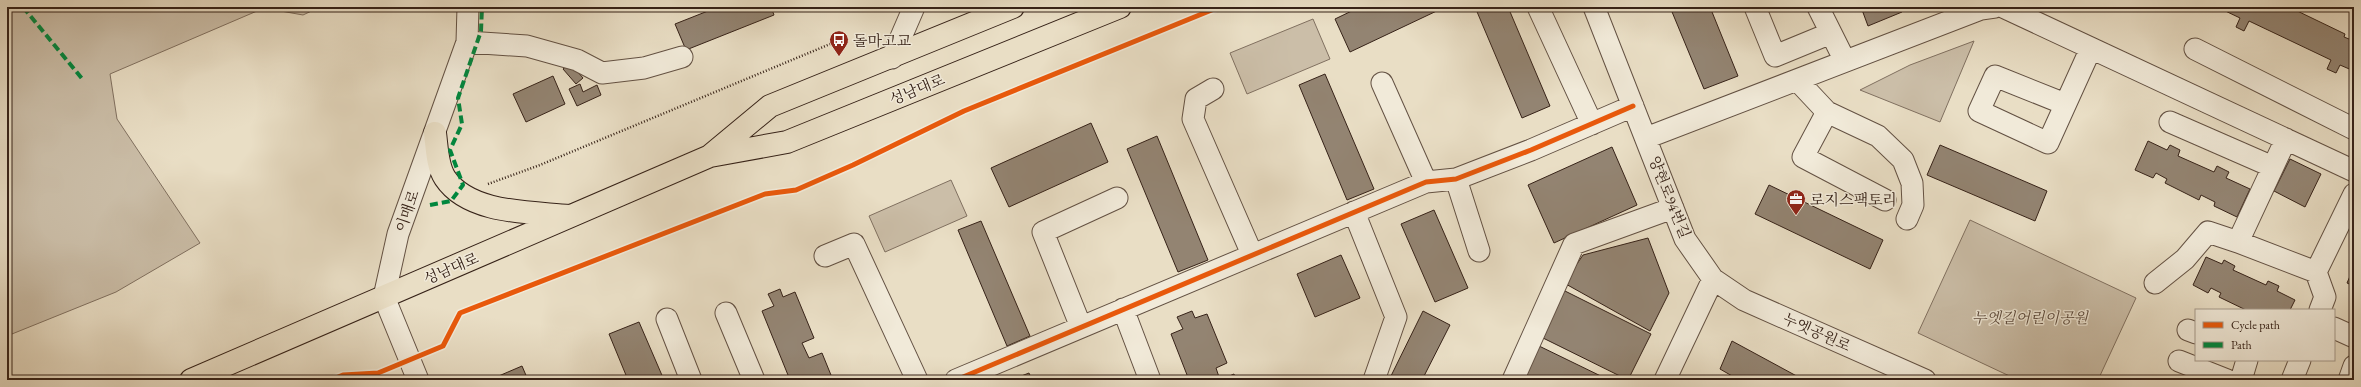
<svg xmlns="http://www.w3.org/2000/svg" width="2361" height="387" viewBox="0 0 2361 387" font-family="'EB Garamond','Noto Serif KR',serif">
	<rect width="100%" height="100%" fill="#e9dec5"/>
	<filter id="stains"><feTurbulence type="fractalNoise" baseFrequency=".005" numOctaves="4"/><feColorMatrix values="0 0 0 0 .2 0 0 0 0 .09 0 0 0 0 .02 0 0 0 .5 -.17"/></filter>
	<radialGradient id="worn" r=".72"><stop offset=".6" stop-color="#630" stop-opacity="0"/><stop offset="1" stop-color="#630" stop-opacity=".3"/></radialGradient>
	<path fill="#cbbea8" stroke="#807060" d="M7 7H320L303 15 264 8 110 74 117 119 200 243 116 292 7 336Z
		M1313 19 1330 59 1247 94 1230 53Z
		M1974 41 1940 122 1860 90 1910 65Z
		M951 180 967 216 885 252 869 216Z
		M1970 220 2136 298 2098 380H2018L1918 333Z"/>
	<path fill="#938472" stroke="#362218" d="M718 7H771L774 15 686 50 675 24Z
		M1360 7H1442L1443 8 1350 52 1335 19Z
		M1475 7H1508L1550 106 1522 118Z
		M1670 7H1710L1738 76 1704 89Z
		M1861 7H1900L1902 12 1868 26Z
		M2217 7H2289L2345 34 2344 37 2354 41V71L2340 65 2336 73 2327 69 2331 60 2249 21 2244 31 2236 27 2240 18Z
		M570 63 583 78 576 84 563 69Z
		M1325 74 1374 189 1347 200 1299 85Z
		M553 76 565 104 526 122 513 94Z
		M580 84 583 92 597 85 601 95 577 106 569 89Z
		M1091 123 1108 162 1009 207 991 168Z
		M1157 136 1208 260 1178 272 1127 149Z
		M2148 141 2167 150 2170 145 2180 150 2178 156 2214 172 2217 166 2229 172 2226 178 2250 189 2237 217 2214 206 2215 202 2201 195 2199 200 2165 183 2167 179 2156 173 2153 178 2135 170Z
		M1940 145 2047 191 2035 221 1927 175Z
		M1612 147 1637 205 1554 243 1528 185Z
		M2290 159 2321 174 2305 207 2274 191Z
		M1769 185 1883 240 1870 269 1755 214Z
		M1434 210 1468 288 1435 302 1401 224Z
		M981 221 1030 336 1007 346 958 230Z
		M1648 238 1669 293 1650 331 1564 283 1583 255Z
		M1341 255 1360 298 1315 317 1297 274Z
		M2206 257 2222 264 2224 260 2235 266 2233 270 2266 285 2268 281 2279 286 2277 291 2295 300 2290 310H2246L2219 297 2221 293 2211 288 2208 293 2193 285Z
		M2354 267V286L2347 283Z
		M780 289 783 297 795 292 814 338 802 343 809 358 822 353 833 380H790L762 311 774 306 768 294Z
		M1563 290 1651 334 1628 380 1541 337Z
		M1192 311 1195 318 1207 314 1227 363 1216 368 1220 380 1234 374 1236 380H1189L1171 334 1183 329 1177 317Z
		M1423 311 1450 325 1422 380H1389Z
		M639 322 664 380H628L609 334Z
		M1732 341 1804 380H1739L1720 369Z
		M1537 345 1609 380H1521Z
		M522 366 528 380H495L494 378Z
		M1029 373 1032 380H1011Z"/>
	<g fill="none" stroke-linecap="round" stroke-linejoin="round">
		<g stroke="#635143" stroke-width="23">
			<path id="minor" d="M1538 7 1592 124
				M1594 7 1685 239 1713 279 1665 380
				M1755 7 1775 56 1831 33
				M1818 7 1845 61
				M2003 7 2354 171
				M467 42 527 46 577 60 602 73 644 68 682 57
				M2195 49 2354 129
				M892 58 914 7
				M1797 80 1827 112 1803 157 1885 200
				M1382 83 1426 182
				M1213 89 1196 99 1193 119 1252 254
				M2065 104 1995 76 1979 111 2048 143 2091 48
				M1827 112 1878 136 1903 160 1912 183 1913 205 1907 219
				M2170 122 2273 167
				M1646 138 1981 9 1995 7
				M2286 139 2238 242 2316 272
				M1456 179 1479 251
				M1354 212 1396 317 1374 380
				M825 256 854 244 917 380
				M1713 279 1744 300 1925 380
				M2155 283 2185 259 2208 232 2238 242
				M1123 309 1150 380
				M2320 310 2325 297 2316 272 2354 194
				M726 313 754 380
				M667 319 691 380
				M1081 327 1043 232 1117 198
				M2334 328 2354 337
				M2188 330 2196 333
				M2179 361 2227 380
				M418 380 384 297 398 234 467 42 468 7
				M956 380 1426 182 1456 179 1531 150 1633 106
				M1513 380 1574 244 1673 208
				M2241 380 2247 360
				M2292 380 2300 360
				M2349 380 2354 366"/>
		</g>
		<g stroke="#362218" stroke-width="24">
			<path id="major" d="M435 133C437 148 437 166 445 178 469 214 531 212 569 216
				M711 155 770 106 1013 7
				M191 380 710 156 787 142 1120 7"/>
		</g>
		<path stroke="#362218" stroke-width="2.5" stroke-dasharray="1 2" stroke-linecap="butt" d="M488 184 540 165 847 37"/>
		<use href="#minor" stroke="#f1ead9" stroke-width="21"/>
		<use href="#major" stroke="#e9dec5" stroke-width="22"/>
		<path stroke="#00873e" stroke-width="4" stroke-dasharray="8 4" stroke-linecap="butt" d="M23 7 84 81
			M430 205 451 201 463 185 450 150 462 124 458 98 481 31 482 7"/>
		<g stroke="#f1ead9" stroke-width="8">
			<path id="cycleway" d="M331 380 343 375 378 373 443 346 460 313 765 194 796 190 853 165 964 111 1219 7
				M956 380 1426 182 1456 179 1531 150 1633 106"/>
		</g>
		<use href="#cycleway" stroke="#e8590c" stroke-width="5"/>
	</g>
	<defs>
		<g id="bus-pin" transform="scale(1)"><path d="M0 17L-7.5 6A9.5 9.5 0 1 1 7.5 6Z" fill="#8f2418" stroke="#f1ead9"/><path d="M-5-6H5V4H4V6H2V4H-2V6H-4V4H-5ZM-3.5-4V0h7V-4ZM-3.5 1.2v1.5H-2V1.2ZM2 1.2v1.5H3.5V1.2Z" fill="#fff"/></g>
		<g id="office-pin" transform="scale(1)"><path d="M0 17L-7.5 6A9.5 9.5 0 1 1 7.5 6Z" fill="#8f2418" stroke="#f1ead9"/><path d="M-6-3h4V-5.5h4V-3h4V5H-6ZM-1-4.5V-3h2v-1.5ZM-6 0V1H6V0Z" fill="#fff"/></g>
	</defs>
	<g fill-rule="evenodd">
		<use href="#bus-pin" x="839" y="40"/>
		<use href="#office-pin" x="1796" y="199"/>
	</g>
	<g text-anchor="middle" dominant-baseline="central" stroke-width="3" stroke-linejoin="round" paint-order="stroke">
		<g font-size="15" fill="#362218" stroke="#f1ead9" text-anchor="start">
			<text x="853" y="40">돌마고교</text>
			<text x="1810" y="199">로지스팩토리</text>
		</g>
		<g font-size="15" fill="#362218" stroke="#f1ead9">
			<text transform="translate(917 89) rotate(-22)">성남대로</text>
			<text transform="translate(1670 197) rotate(68)">양현로94번길</text>
			<text transform="translate(407 211) rotate(-71)">이매로</text>
			<text transform="translate(451 268) rotate(-23)">성남대로</text>
			<text transform="translate(1817 332) rotate(24)">누엣공원로</text>
		</g>
		<g font-size="15" font-style="italic" fill="#5b493c" stroke="#f1ead9">
			<text x="2030" y="317">누엣길어린이공원</text>
		</g>
	</g>
	<rect width="2361" height="387" fill="none" stroke="#e9dec5" stroke-width="24"/>
	<rect x="8" y="8" width="2345" height="371" fill="none" stroke="#362218" stroke-width="2"/>
	<rect x="12" y="12" width="2337" height="363" fill="none" stroke="#362218"/>
	<rect x="2195" y="309" width="140" height="52" fill="#f1ead9" stroke="#a69a8c"/>
	<rect x="2203" y="322" width="20" height="6" fill="#e8590c" stroke="#a69a8c"/>
	<text x="2231" y="329" font-size="12" fill="#362218">Cycle path</text>
	<rect x="2203" y="342" width="20" height="6" fill="#00873e" stroke="#a69a8c"/>
	<text x="2231" y="349" font-size="12" fill="#362218">Path</text>
	<rect width="100%" height="100%" filter="url(#stains)"/>
	<rect width="100%" height="100%" fill="url(#worn)"/>
</svg>
